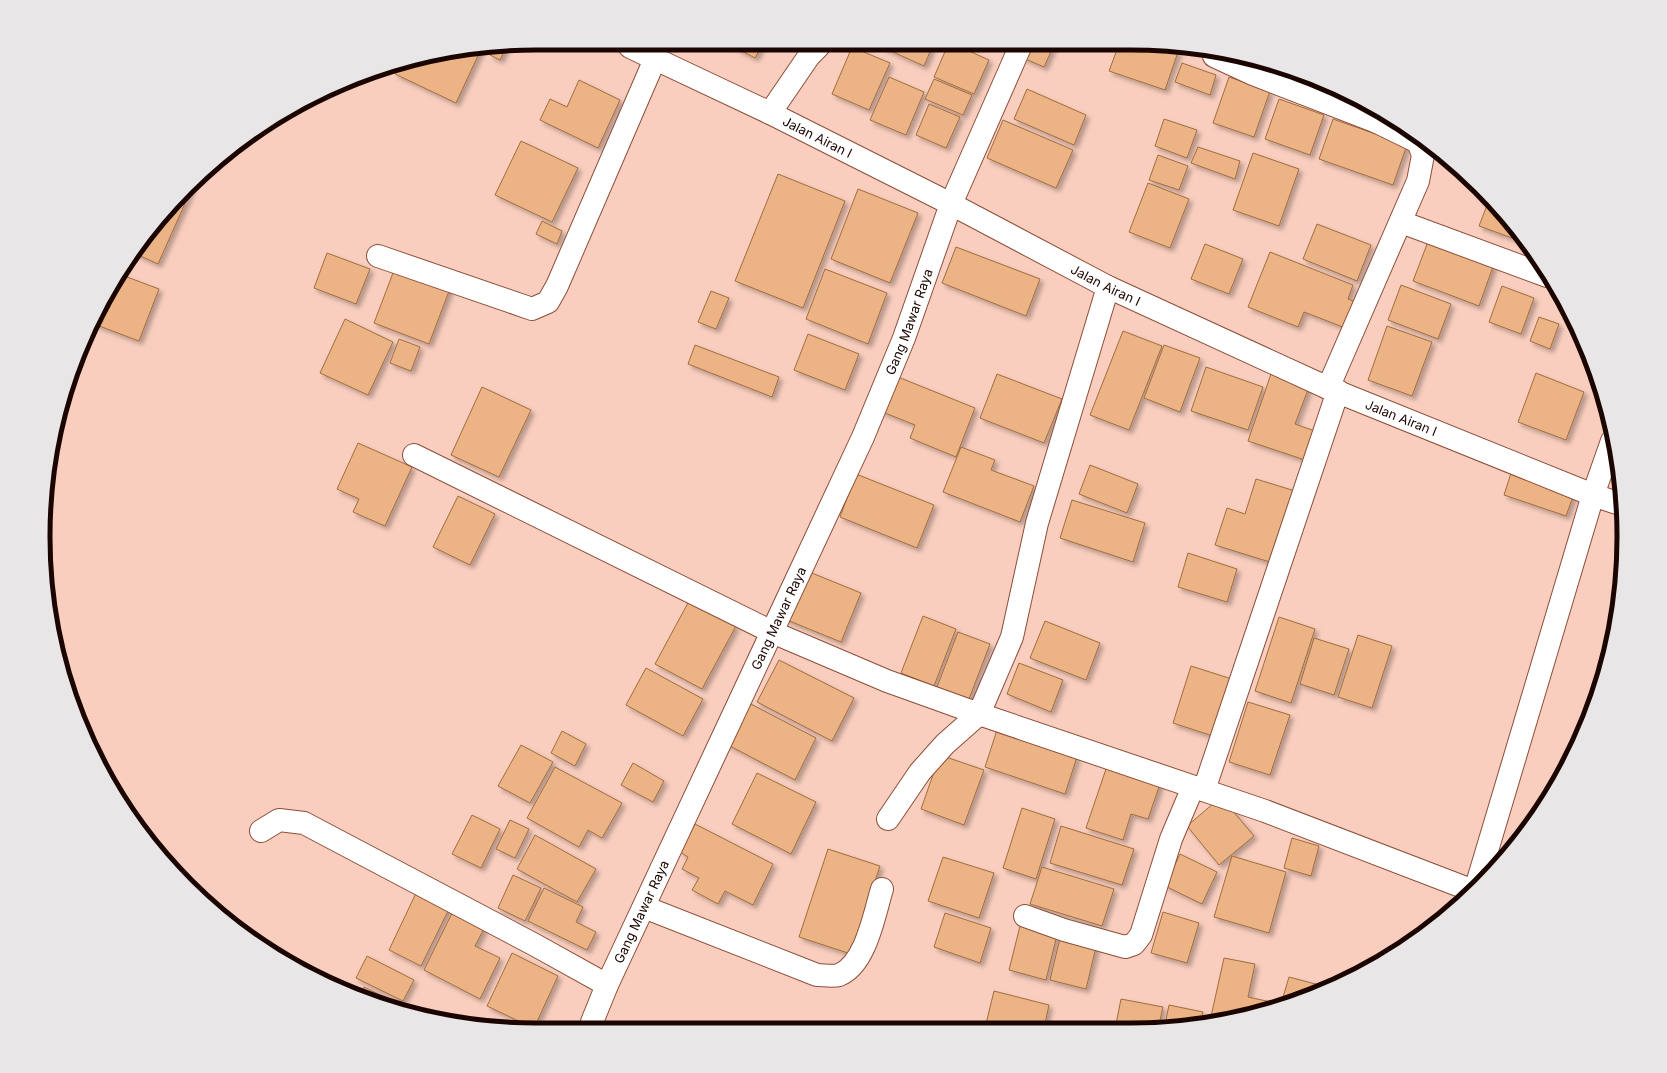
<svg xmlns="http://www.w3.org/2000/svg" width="1667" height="1073" viewBox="0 0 1667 1073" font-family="Inter,sans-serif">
	<defs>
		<filter id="shadow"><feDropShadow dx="3.5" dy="3.5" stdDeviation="2" flood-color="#0004"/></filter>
	</defs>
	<rect width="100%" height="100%" fill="#f9cebe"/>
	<path fill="#ecb385" stroke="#a06c3f" filter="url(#shadow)" d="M472 47H482L456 103 395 74 400 64Z
		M494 47H506L500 60 490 55Z
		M734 47H761L755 58Z
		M852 47 890 63 869 110 832 94Z
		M882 47H932L924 66Z
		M947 47H960L989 60 974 94 934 77Z
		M1027 47H1053L1044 67 1023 58Z
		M1118 47H1164L1178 52 1165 90 1109 71Z
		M1182 63 1216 75 1210 95 1175 82Z
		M889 77 924 92 906 135 870 120Z
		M1229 77 1270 91 1254 137 1213 123Z
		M934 79 972 95 963 115 925 99Z
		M579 80 620 100 598 148 540 120 550 99 567 107Z
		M1027 89 1086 115 1074 145 1014 119Z
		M1279 99 1324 115 1310 155 1265 139Z
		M929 104 960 117 946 148 916 135Z
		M1164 119 1197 130 1187 158 1155 146Z
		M1333 119 1407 145 1393 185 1319 159Z
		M1003 120 1073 150 1056 188 987 158Z
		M521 141 578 168 552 222 495 195Z
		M1198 147 1240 161 1235 179 1191 163Z
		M1253 153 1299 169 1279 226 1233 210Z
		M1158 155 1188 166 1179 190 1149 180Z
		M778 174 845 201 803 308 735 281Z
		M1148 183 1189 199 1170 248 1129 232Z
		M190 188H192L158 264 134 253 145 236Z
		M858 189 918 213 890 283 831 259Z
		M1489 200 1518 232 1515 239 1479 226Z
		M542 221 562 231 557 244 536 234Z
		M1317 224 1371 245 1357 281 1303 259Z
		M1429 239 1494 264 1479 306 1413 281Z
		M1205 244 1243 259 1229 294 1191 279Z
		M956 247 1040 279 1026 316 942 283Z
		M1270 252 1353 285 1348 299 1358 303 1348 329 1304 312 1298 327 1248 307Z
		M327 253 370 269 356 304 314 288Z
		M396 265 451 286 429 344 374 323Z
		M825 269 887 293 868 344 806 319Z
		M119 274 159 289 139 341 94 324 109 290Z
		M1401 285 1451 304 1438 339 1388 320Z
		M1502 286 1534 298 1521 334 1489 322Z
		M711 291 729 298 716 329 698 322Z
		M1539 317 1559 324 1550 349 1530 341Z
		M345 319 393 342 368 395 320 373Z
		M1387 326 1432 342 1412 396 1368 380Z
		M1123 331 1162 346 1129 430 1090 415Z
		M808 334 859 354 845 390 794 370Z
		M399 339 420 347 411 371 390 363Z
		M695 345 779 377 772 397 688 364Z
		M1164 345 1200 358 1180 412 1144 398Z
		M1206 367 1263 387 1248 430 1191 411Z
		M1536 373 1584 392 1566 440 1518 422Z
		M997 374 1062 399 1044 443 980 418Z
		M1271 374 1309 387 1295 424 1315 431 1305 460 1248 441Z
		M893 375 975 408 956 457 910 438 915 425 880 411Z
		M482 387 531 410 499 477 451 455Z
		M358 443 412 467 385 526 353 512 359 499 337 489Z
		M961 447 995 460 991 470 1034 486 1020 522 943 492Z
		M1090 465 1138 484 1127 513 1079 494Z
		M1512 470 1575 491 1566 516 1504 495Z
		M856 474 934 505 917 548 840 517Z
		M1256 479 1295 491 1273 563 1215 545 1227 508 1245 514Z
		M458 496 495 514 470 565 433 547Z
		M1072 500 1145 523 1133 562 1060 538Z
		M1188 553 1237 569 1227 602 1178 587Z
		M802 569 861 593 841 642 782 618Z
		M689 601 736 626 702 689 655 664Z
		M923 616 956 629 934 686 901 673Z
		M1279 617 1315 629 1291 703 1255 691Z
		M1045 621 1100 643 1086 680 1030 658Z
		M958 632 990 644 969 699 937 687Z
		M1358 635 1392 646 1372 708 1338 697Z
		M1314 638 1349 649 1334 695 1300 684Z
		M779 660 854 698 832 741 757 702Z
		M1019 663 1063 680 1051 712 1007 694Z
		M1191 666 1235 680 1216 737 1173 723Z
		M646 668 703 699 683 736 626 705Z
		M747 702 816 738 795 780 726 744Z
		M1248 702 1290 715 1270 775 1229 762Z
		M997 730 1077 757 1065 794 985 767Z
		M562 731 586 744 575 766 551 753Z
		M521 745 553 762 530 803 498 786Z
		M940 755 984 770 964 825 921 809Z
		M633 763 664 781 653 802 621 785Z
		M1107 766 1160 784 1148 819 1131 814 1123 840 1086 828Z
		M555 767 622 803 602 838 588 830 579 847 527 818Z
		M757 773 816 802 791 854 732 824Z
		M1221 797 1254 836 1219 865 1187 826Z
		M1022 808 1055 819 1036 879 1003 868Z
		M472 815 500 829 481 868 452 854Z
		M510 820 529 829 515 858 496 849Z
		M695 824 773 864 753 905 725 891 718 904 692 890 699 878 682 869 688 857 680 852Z
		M1061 826 1134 849 1122 885 1050 863Z
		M535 835 596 869 577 902 517 869Z
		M1292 838 1319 846 1311 876 1284 868Z
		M828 849 880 866 851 954 799 937Z
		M1180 854 1217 872 1202 904 1165 886Z
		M1232 856 1286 872 1269 933 1214 917Z
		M943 857 994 873 979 918 928 901Z
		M1042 867 1114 889 1102 926 1030 904Z
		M513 875 541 888 525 921 498 908Z
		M544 888 583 907 576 922 596 932 587 950 528 921Z
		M417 891 450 907 421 966 389 950Z
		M455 907 487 923 475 946 500 958 480 999 424 970Z
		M1163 912 1199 923 1187 963 1151 953Z
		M945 913 991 928 980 963 934 947Z
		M1020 926 1057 935 1046 980 1009 970Z
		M1060 938 1096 947 1086 989 1050 980Z
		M512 953 558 976 535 1026H529L487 1006Z
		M367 956 414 980 403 1001 356 978Z
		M1224 958 1255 964 1248 997 1271 1002 1270 1009 1258 1013 1210 1021Z
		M1289 977 1327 987 1281 1004Z
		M364 987 409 1009 360 996Z
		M994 991 1049 1005 1044 1028H985Z
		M1121 999 1163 1007 1158 1029H1115Z
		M1169 1005 1203 1012 1200 1023 1164 1029Z"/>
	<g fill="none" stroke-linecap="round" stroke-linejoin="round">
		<g stroke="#8c4e38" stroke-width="24">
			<g id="minor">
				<path id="s1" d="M630 47 770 113 951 204 1108 287 1328 388 1593 495 1623 505"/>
				<path d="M1214 56 1253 74 1377 122"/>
				<path d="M770 113 809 56 818 47"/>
				<path d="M1401 222 1547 276"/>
				<path d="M378 256 532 309 548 302 557 286 655 59"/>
				<path d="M1328 388 1418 181 1423 155 1418 142 1377 122 1378 113"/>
				<path d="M414 455 772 632 887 681 979 714 1265 811 1471 890"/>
				<path d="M1204 790 1338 391"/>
				<path d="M888 819 920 772 945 744 979 714 1012 637 1037 523 1108 287"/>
				<path d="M261 831 279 820 304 823 535 945 607 985"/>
				<path d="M1477 884 1593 495 1612 441"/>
				<path d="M644 907 817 975C823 975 833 977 839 975 866 964 874 915 882 889"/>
				<path d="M1025 916 1064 930 1125 947 1134 944 1141 935 1171 839 1193 787"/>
				<path id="s2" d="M593 1026 592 1022 607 985 863 437 904 338 951 204 1020 47"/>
			</g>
		</g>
		<use href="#minor" stroke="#fff" stroke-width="22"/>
	</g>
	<g text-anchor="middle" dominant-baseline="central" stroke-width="3.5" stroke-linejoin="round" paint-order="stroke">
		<g font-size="13" fill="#1b0501" stroke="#fafafa">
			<text stroke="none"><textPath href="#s1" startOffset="208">Jalan Airan I</textPath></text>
			<text stroke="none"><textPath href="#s1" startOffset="532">Jalan Airan I</textPath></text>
			<text stroke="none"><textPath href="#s2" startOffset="773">Gang Mawar Raya</textPath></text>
			<text stroke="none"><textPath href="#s1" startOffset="856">Jalan Airan I</textPath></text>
			<text stroke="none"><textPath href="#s2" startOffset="449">Gang Mawar Raya</textPath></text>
			<text stroke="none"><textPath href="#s2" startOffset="125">Gang Mawar Raya</textPath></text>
		</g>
	</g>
	<path d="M0 0H1667V1073H0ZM536 50H1131A486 486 0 0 1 1617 536V537A486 486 0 0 1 1131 1023H536A486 486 0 0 1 50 537V536A486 486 0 0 1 536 50Z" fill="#e8e6e6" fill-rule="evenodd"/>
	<path fill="none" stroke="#1b0501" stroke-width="5" d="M536 50H1131A486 486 0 0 1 1617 536V537A486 486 0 0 1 1131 1023H536A486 486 0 0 1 50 537V536A486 486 0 0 1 536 50Z"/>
</svg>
